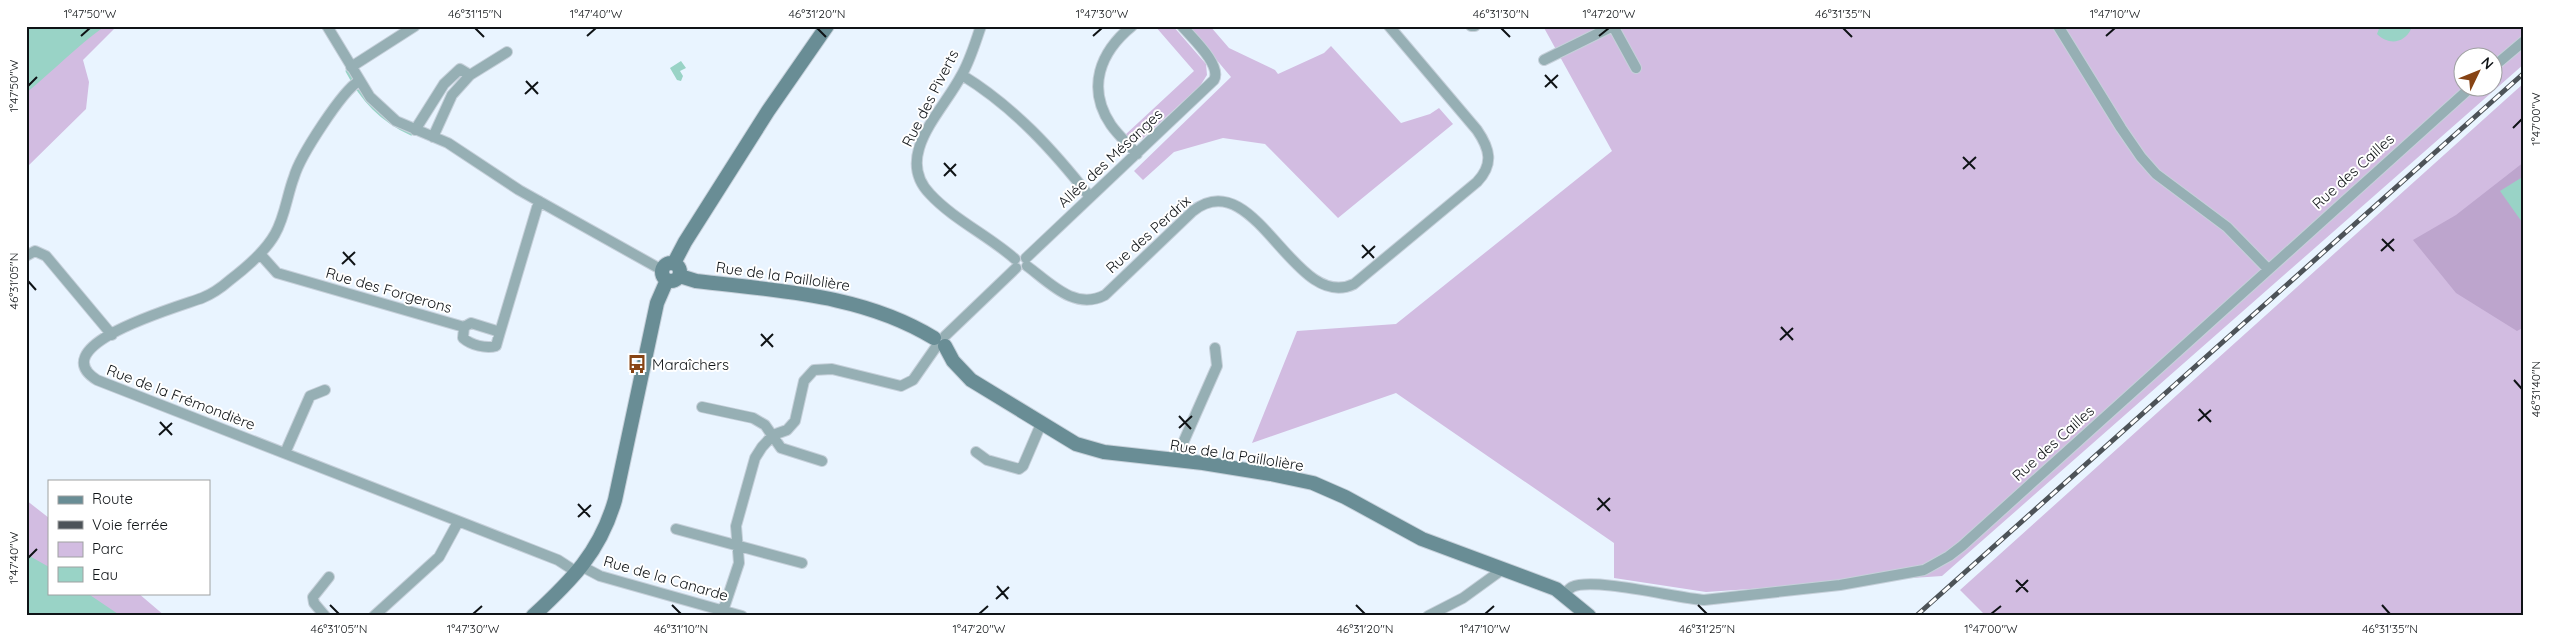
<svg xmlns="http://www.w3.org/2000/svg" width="2550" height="642" viewBox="0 0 2550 642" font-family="Quicksand,sans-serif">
	<rect width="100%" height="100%" fill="#e9f4ff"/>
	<path fill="#d2bce1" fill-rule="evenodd" d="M26 26H117L83 60 89 82 86 109 26 168Z
		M1155 26H1173L1206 64 1207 75 1200 86 1142 139 1135 141 1125 135 1194 71Z
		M1188 26H1210L1229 48 1275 70 1278 74 1324 53 1331 46 1401 123 1430 114 1439 108 1453 124 1338 218 1265 144 1223 138 1174 152 1143 180 1134 171 1231 77Z
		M1543 26H2524V64L1942 576 1706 592 1614 578V543L1396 393 1252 443 1297 331 1396 324 1612 151ZM2462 58H2492V88H2462Z
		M2524 83V616H1986L1960 590Z
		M26 500 49 518V593H138L165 616H26Z"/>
	<path fill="#bda5cd" d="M2524 162V327L2517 331 2456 293 2413 240 2456 215Z"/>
	<path fill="#99d3c6" d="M26 26H105C77 46 53 71 26 93Z
		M2380 26H2409L2411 29C2404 44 2388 45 2377 34Z
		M681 61 686 68 680 71 683 76 681 81 677 80 670 68Z
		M2524 176V225L2500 191Z
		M26 554 49 567V593H87L121 616H26Z"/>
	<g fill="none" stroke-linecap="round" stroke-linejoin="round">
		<path stroke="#99d3c6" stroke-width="3" d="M347 71C362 100 381 120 411 134"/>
		<g stroke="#c6d0da" stroke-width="12">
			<path id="street" d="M327 26 370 97 396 121 448 143 519 190 662 270
				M981 26C975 43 970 61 961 76 943 111 893 156 930 194 953 219 989 236 1015 259
				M1132 26C1100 52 1086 88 1111 125 1118 135 1128 144 1137 154
				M1471 26H1475
				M1613 26 1636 68
				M2058 26 2121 128 2141 157 2156 174 2227 227 2267 268
				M1544 60 1613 26
				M351 67 415 26
				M2492 68 2524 41
				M962 75C1014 107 1053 150 1090 197
				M359 81C342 91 300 156 294 177 287 195 285 217 275 234 265 252 247 267 230 280 222 287 212 294 202 298 181 306 41 345 97 380L558 560 578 573
				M415 130 444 84 460 69 470 75
				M433 137 452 95 470 75 507 52
				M260 254 277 273 464 327 471 323 500 332 539 201
				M26 256 35 251 46 256 112 335
				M1026 258 1214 80C1222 65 1192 38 1182 26
				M1027 266C1050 283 1075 311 1105 295L1193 211C1255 162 1294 313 1354 284L1477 182C1494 164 1490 149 1477 130L1389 26
				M464 327 463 338C471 345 486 349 496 346L500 332
				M945 336 1016 268
				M702 407 753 418 765 425 781 448 822 461
				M976 452 987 460 1019 469 1023 466 1041 424
				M285 453 310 396 325 390
				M1175 461 1217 366 1215 348
				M676 529 802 563
				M583 567 600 576 742 616
				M1563 594C1566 592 1569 589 1572 587 1594 577 1676 598 1704 600L1840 585 1924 570 1949 556 1962 546 2470 88
				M325 616 314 603 313 597 329 577
				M374 616 439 557 458 522
				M719 616 725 605 739 563 736 526 755 458 762 447 773 435 787 430 795 421 804 381 814 370 832 369 901 386 913 380 936 347
				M1428 616 1463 598 1503 569"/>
		</g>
		<g stroke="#c6d0da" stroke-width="16">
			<path id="secondary" d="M662 272a9 9 0 1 1 18 0a9 9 0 1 1-18 0Z
				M674 263 685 242 768 111 827 26
				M680 276 696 281C778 291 862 294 934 338
				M945 346 953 361 971 380 1076 444 1104 452 1203 463 1271 474 1313 483 1345 497 1422 539 1556 589 1589 616
				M533 616C572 580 600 552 615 500L657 303 667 280"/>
		</g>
		<use href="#street" stroke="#96afb4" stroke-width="10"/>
		<use href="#secondary" stroke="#698d95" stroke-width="14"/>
		<g stroke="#4d5358" stroke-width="5">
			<path id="rail" d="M1916 616 2524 73"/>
		</g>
		<use href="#rail" stroke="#fff" stroke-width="3" stroke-dasharray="9" stroke-linecap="butt"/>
	</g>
	<path fill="none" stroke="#0f1316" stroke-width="2" d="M475 28 484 37M817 28 826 37M1501 28 1510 37M1843 28 1852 37M81 36 90 28M587 36 596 28M1093 36 1102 28M1599 36 1609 28M2106 36 2115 28M1545 75 1557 88M526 81 538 94M28 86 37 77M1545 87 1558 75M525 94 538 82M2513 128 2522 119M1963 157 1975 169M944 163 956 176M1963 169 1976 157M944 176 956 164M2382 239 2394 251M1362 245 1374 258M2381 251 2394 239M343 252 355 265M1362 258 1375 246M342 264 355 252M28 281 36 290M1781 327 1793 340M761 334 773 347M1780 340 1793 328M761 346 773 334M2514 380 2522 389M2199 409 2211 422M1179 416 1191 429M2198 421 2211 410M160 422 172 435M1179 428 1192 416M159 435 172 423M1598 498 1610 511M578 504 590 517M1597 510 1610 498M578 517 591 505M28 558 37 549M2016 580 2028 592M997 586 1008 599M2016 592 2028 580M996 599 1009 587M330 605 339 614M672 605 681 614M1356 605 1365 614M1698 605 1707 614M2382 605 2390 614M473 614 482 606M979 614 988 606M1485 614 1494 606M1991 614 2001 606"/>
	<defs>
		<g id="bus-bare" transform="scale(1.5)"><path d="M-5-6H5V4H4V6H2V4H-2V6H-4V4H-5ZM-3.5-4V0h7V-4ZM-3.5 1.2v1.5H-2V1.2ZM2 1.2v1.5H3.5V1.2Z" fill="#874415" stroke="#fff" stroke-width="2.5" paint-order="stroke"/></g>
	</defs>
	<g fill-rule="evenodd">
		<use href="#bus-bare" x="637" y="364"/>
	</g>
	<g text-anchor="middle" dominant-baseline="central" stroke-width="4" stroke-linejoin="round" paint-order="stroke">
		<g font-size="15" fill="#0f1316" stroke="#fff">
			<text transform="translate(930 98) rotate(-63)">Rue des Piverts</text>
			<text transform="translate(1110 158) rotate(-43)">Allée des Mésanges</text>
			<text transform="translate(2353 171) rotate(-42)">Rue des Cailles</text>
			<text transform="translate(1148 234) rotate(-42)">Rue des Perdrix</text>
			<text transform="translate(783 276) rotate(8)">Rue de la Paillolière</text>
			<text transform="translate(389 290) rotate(16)">Rue des Forgerons</text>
			<text transform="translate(181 397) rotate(21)">Rue de la Frémondière</text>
			<text transform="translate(2053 443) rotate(-42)">Rue des Cailles</text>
			<text transform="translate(1237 455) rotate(9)">Rue de la Paillolière</text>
			<text transform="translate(666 578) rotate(16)">Rue de la Canarde</text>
		</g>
		<g font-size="15" fill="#0f1316" stroke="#fff" text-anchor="start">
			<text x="652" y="364">Maraîchers</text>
		</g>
	</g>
	<rect width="2550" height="642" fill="none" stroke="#ffffff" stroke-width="55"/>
	<rect x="48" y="480" width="162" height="115" fill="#ffffff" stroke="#9fa1a2"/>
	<rect x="58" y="496" width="25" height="8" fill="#698d95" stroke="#9fa1a2"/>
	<text x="92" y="504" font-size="15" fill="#0f1316">Route</text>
	<rect x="58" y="521" width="25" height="8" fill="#4d5358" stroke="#9fa1a2"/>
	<text x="92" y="530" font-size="15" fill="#0f1316">Voie ferrée</text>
	<rect x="58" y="542" width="25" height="15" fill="#d2bce1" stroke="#9fa1a2"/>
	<text x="92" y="554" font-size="15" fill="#0f1316">Parc</text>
	<rect x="58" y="567" width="25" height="15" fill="#99d3c6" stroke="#9fa1a2"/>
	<text x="92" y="580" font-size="15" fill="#0f1316">Eau</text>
	<g transform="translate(2478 72) rotate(47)"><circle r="24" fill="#ffffff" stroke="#9fa1a2"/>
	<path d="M0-4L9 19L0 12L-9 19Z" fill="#874415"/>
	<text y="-8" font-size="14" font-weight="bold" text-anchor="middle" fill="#0f1316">N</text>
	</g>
	<rect x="28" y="28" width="2494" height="586" fill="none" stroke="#0f1316" stroke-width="2"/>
	<g font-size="12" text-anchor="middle" fill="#0f1316">
		<text x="90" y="18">1°47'50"W</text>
		<text x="475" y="18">46°31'15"N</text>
		<text x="596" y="18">1°47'40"W</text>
		<text x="817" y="18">46°31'20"N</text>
		<text x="1102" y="18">1°47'30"W</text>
		<text x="1501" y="18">46°31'30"N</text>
		<text x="1609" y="18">1°47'20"W</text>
		<text x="1843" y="18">46°31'35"N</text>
		<text x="2115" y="18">1°47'10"W</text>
		<text transform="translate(14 86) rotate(-90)" y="4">1°47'50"W</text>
		<text transform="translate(2536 119) rotate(-90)" y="4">1°47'00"W</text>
		<text transform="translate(14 281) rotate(-90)" y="4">46°31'05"N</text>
		<text transform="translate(2536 389) rotate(-90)" y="4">46°31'40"N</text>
		<text transform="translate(14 558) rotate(-90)" y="4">1°47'40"W</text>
		<text x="339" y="633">46°31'05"N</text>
		<text x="473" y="633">1°47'30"W</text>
		<text x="681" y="633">46°31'10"N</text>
		<text x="979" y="633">1°47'20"W</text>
		<text x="1365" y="633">46°31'20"N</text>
		<text x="1485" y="633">1°47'10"W</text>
		<text x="1707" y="633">46°31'25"N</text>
		<text x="1991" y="633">1°47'00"W</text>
		<text x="2390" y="633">46°31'35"N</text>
	</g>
</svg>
